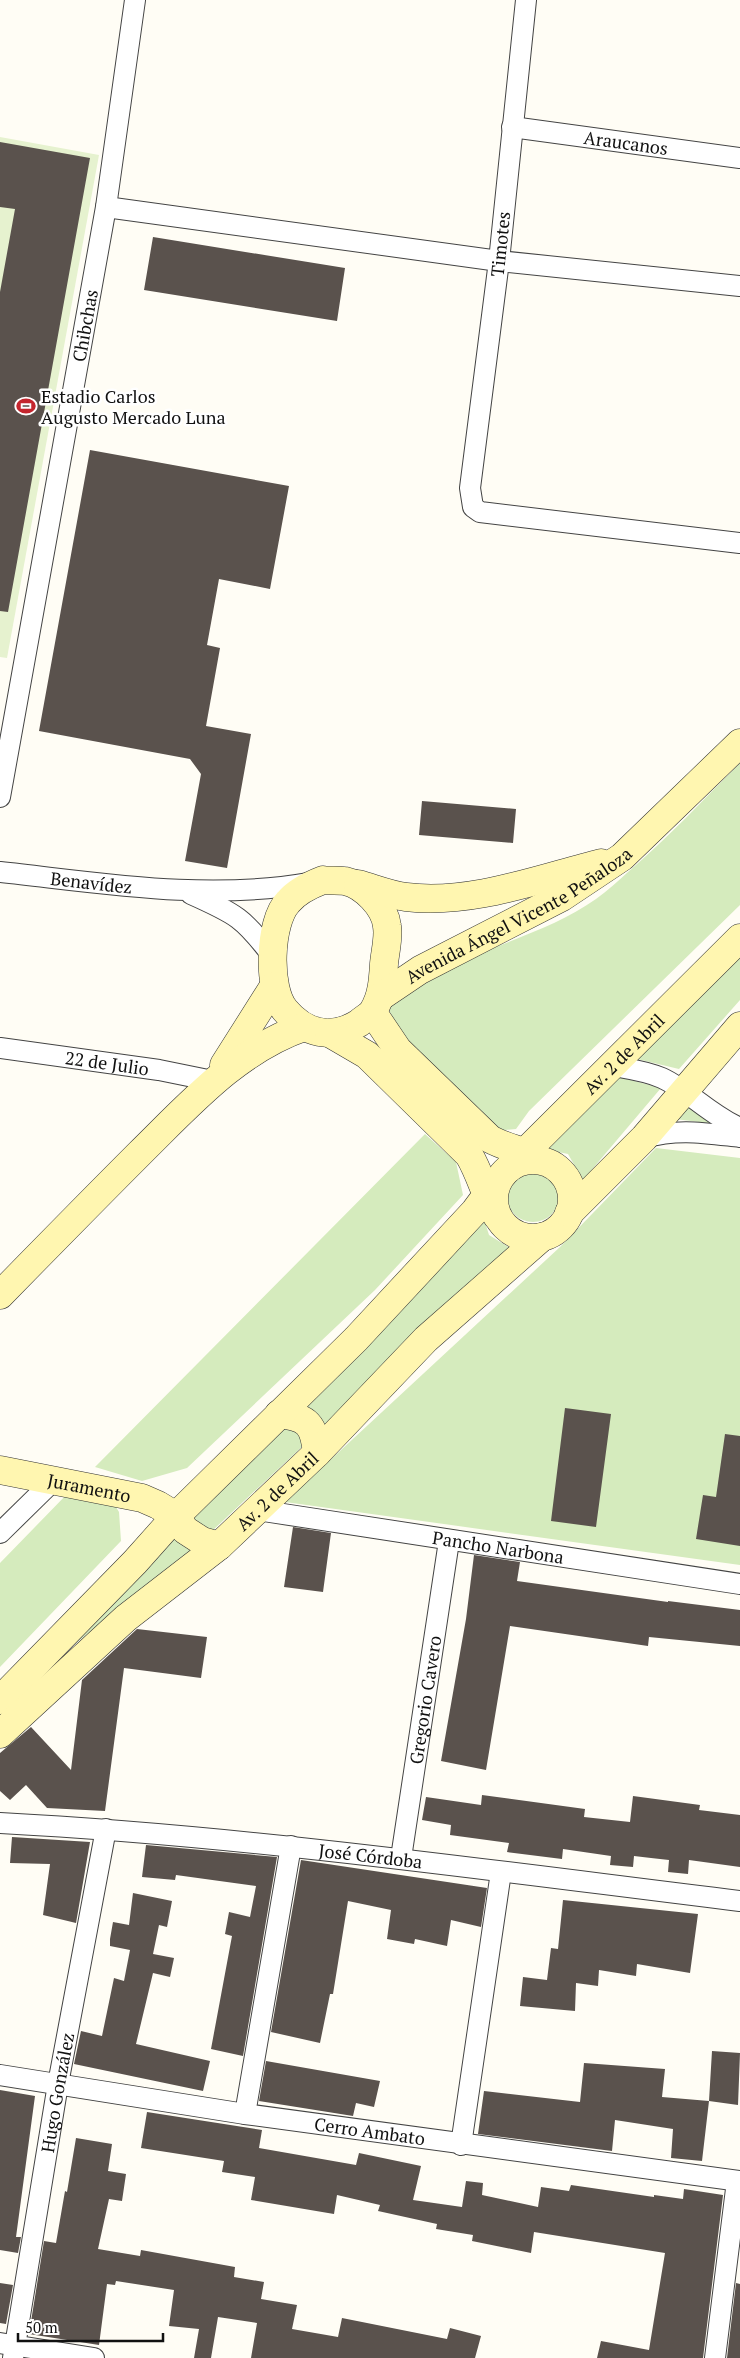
<svg xmlns="http://www.w3.org/2000/svg" width="740" height="2358" viewBox="0 0 740 2358" font-family="'PT Serif',serif">
	<rect width="100%" height="100%" fill="#fffdf5"/>
	<path fill="#d5ebbd" d="M740 763V905L529 1111 516 1129 493 1131 402 1036 387 1006C443 954 534 943 596 899 607 891 618 881 628 872 668 838 703 800 740 763Z
		M740 954V1000L679 1069 637 1059Z
		M619 1077 661 1088 583 1180 568 1154 539 1148Z
		M688 1105 723 1125 675 1119Z
		M425 1134 456 1162 463 1195 375 1290 187 1468 142 1481 95 1467Z
		M656 1148 740 1158V1565L285 1502 560 1247Z
		M507 1196a26 26 0 1 1 52 0a26 26 0 1 1-52 0Z
		M483 1216 489 1235 510 1248 405 1344 323 1426 304 1408Z
		M283 1425 296 1428 305 1444 212 1531 196 1526 190 1513Z
		M70 1491 113 1502 119 1512 121 1541 0 1667V1563Z
		M170 1533 193 1550 57 1658Z"/>
	<path fill="#e6f2cf" d="M0 137 99 155 7 658 0 657Z"/>
	<path fill="#5a524d" d="M0 142 90 158 8 612 0 611V292L15 209 0 207Z
		M153 237 345 268 337 321 144 290Z
		M90 450 289 486 270 589 219 579 207 645 220 648 206 726 251 734 227 868 185 861 201 774 190 759 39 731Z
		M422 801 516 809 513 843 419 835Z
		M565 1408 611 1414 596 1527 551 1521Z
		M725 1434 740 1436V1546L696 1539 703 1495 716 1497Z
		M293 1527 331 1533 323 1592 284 1587Z
		M474 1555 520 1562 517 1581 668 1602V1601L740 1610V1646L649 1637 648 1646 510 1626 486 1770 441 1761 466 1619Z
		M137 1629 207 1637 201 1678 124 1668 105 1811 47 1808 26 1785 10 1800 0 1791V1753L31 1727 71 1770 82 1680Z
		M482 1795 585 1809 584 1817 630 1822 633 1796 700 1805 699 1810 740 1815V1867L689 1860 688 1874 668 1872 669 1860 651 1858 634 1856 633 1867 610 1865 611 1856 563 1849 562 1859 507 1852 509 1843 450 1835 451 1825 422 1820 426 1797 481 1805Z
		M12 1837 90 1842 76 1923 43 1915 50 1864 10 1863Z
		M146 1845 277 1857 243 2056 211 2049 232 1936 225 1934 229 1912 250 1917 256 1886 176 1875 175 1880 142 1877Z
		M301 1860 487 1888 481 1927 451 1920 447 1946 415 1939 414 1944 387 1939 391 1910 348 1901 333 1994H330L320 2043 271 2032Z
		M133 1893 172 1901 167 1927 159 1925 153 1954 174 1958 170 1977 153 1973 136 2044 210 2061 203 2091 74 2064 81 2031 102 2036 114 1978 124 1981 130 1950 110 1946V1939L113 1922 129 1925Z
		M563 1900 698 1914 690 1973 637 1964 636 1976 599 1970 598 1986 576 1983 575 2011 520 2006 523 1977 547 1980 551 1948 558 1949Z
		M712 2051 740 2053 738 2105 709 2101Z
		M266 2061 380 2081 374 2107 356 2103 353 2116 259 2101Z
		M584 2063 665 2069 662 2097 709 2101 702 2161 671 2158 673 2129 615 2120 612 2151 478 2134 484 2091 580 2102Z
		M0 2090 35 2096 16 2237H21L18 2253 0 2250Z
		M147 2112 262 2130 259 2148 356 2165 359 2153 421 2166 413 2200 462 2207 466 2181 483 2183 482 2195 538 2207 541 2187 569 2191 571 2185 654 2197V2195L683 2199 684 2189 723 2195 703 2358H597L601 2341 649 2350 665 2253 534 2232 531 2253 472 2241 473 2235 436 2229 437 2224 378 2211 380 2205 337 2195 334 2214 251 2200 255 2177 222 2172 224 2161 141 2148Z
		M76 2138 112 2144 108 2171 126 2174 122 2201 109 2199 98 2249 140 2256 141 2250 235 2267 234 2277 264 2282 261 2299 297 2305 292 2329 338 2337 342 2318 447 2339 450 2328 481 2336 475 2358H251L257 2323 218 2317 211 2358H194L199 2329 169 2326 174 2290 116 2281 115 2285 107 2284 99 2345 29 2334 44 2241 56 2243 65 2191 67 2192Z
		M0 2283 13 2285 6 2324 0 2323Z
		M736 2283 740 2284V2358H727Z"/>
	<g fill="none" stroke-linecap="round" stroke-linejoin="round">
		<g stroke="#444" stroke-width="22">
			<g id="street">
				<path d="M526 0 499 261 470 488 473 507 480 512 740 543"/>
				<path id="s1" d="M512 127 740 158"/>
				<path d="M106 207 499 261 740 286"/>
				<path id="s2" d="M0 797 106 207 135 0"/>
				<path id="s3" d="M0 872C102 883 206 901 308 883"/>
				<path d="M191 894C236 914 244 918 273 957"/>
				<path id="s4" d="M0 1048 159 1070 213 1081"/>
				<path d="M613 1066C630 1069 646 1071 662 1078 688 1090 710 1115 740 1128"/>
				<path d="M644 1138C678 1128 705 1133 740 1137"/>
				<path id="s5" d="M257 1510 740 1584"/>
				<path d="M0 1533 54 1480"/>
				<path id="s6" d="M0 1823C248 1836 494 1871 740 1901"/>
				<path id="s7" d="M401 1858 449 1541"/>
				<path id="s8" d="M0 2075 245 2114 740 2181"/>
				<path d="M245 2114 291 1846"/>
				<path d="M461 2145 501 1872"/>
				<path d="M0 2343 94 2358"/>
				<path id="s9" d="M13 2358 58 2084 106 1829"/>
				<path d="M715 2358 737 2181"/>
			</g>
		</g>
		<g stroke="#333" stroke-width="29">
			<g id="secondary">
				<path d="M323 880C330 881 338 880 345 881 364 885 385 907 387 926 389 938 385 952 384 964 383 980 382 997 373 1011 370 1016 363 1019 359 1023 332 1040 305 1034 285 1010 267 989 269 922 288 902 297 891 310 885 323 880Z"/>
				<path d="M358 884C373 888 390 895 406 897 471 905 538 879 601 863"/>
				<path id="s10" d="M380 997 420 970 562 897 622 857 740 743"/>
				<path d="M373 1013 398 1050 490 1139C505 1147 521 1150 537 1158"/>
				<path d="M331 1034 367 1055 469 1155C481 1175 485 1196 497 1216"/>
				<path d="M224 1065 274 986"/>
				<circle cx="533" cy="1199" r="39"/>
				<path id="s11" d="M509 1168 740 938"/>
				<path d="M569 1213 644 1138 740 1026"/>
				<path d="M0 1295C46 1248 93 1200 139 1154 189 1105 237 1050 304 1027"/>
				<path d="M279 1414C308 1417 314 1425 317 1453"/>
				<path id="s12" d="M0 1470 142 1498 158 1505 176 1516 185 1530 202 1541 219 1546"/>
				<path d="M0 1700 135 1562 176 1516 356 1339 475 1211 498 1180"/>
				<path id="s13" d="M0 1734 126 1618 219 1546 317 1453 426 1339 542 1237"/>
			</g>
		</g>
		<use href="#street" stroke="#fff" stroke-width="20"/>
		<use href="#secondary" stroke="#fff6b0" stroke-width="28"/>
	</g>
	<defs>
		<g id="stadium-bare" transform="scale(1.5)"><path d="M0-5a6.5 5 0 1 0 0 10a6.5 5 0 1 0 0-10ZM-3.5-1.8h7v3.6h-7Z" fill="#c4262e" stroke="#fff" stroke-width="2.5" paint-order="stroke"/></g>
	</defs>
	<g fill-rule="evenodd">
		<use href="#stadium-bare" x="26" y="406"/>
	</g>
	<g text-anchor="middle" dominant-baseline="central" stroke-width="5" stroke-linejoin="round" paint-order="stroke">
		<g font-size="18" fill="#111" stroke="#fff">
			<text stroke="none"><textPath href="#s1" startOffset="115">Araucanos</textPath></text>
			<text transform="translate(500 244) rotate(-84)">Timotes</text>
			<text stroke="none"><textPath href="#s2" startOffset="479">Chibchas</textPath></text>
			<text stroke="none"><textPath href="#s3" startOffset="92">Benavídez</textPath></text>
			<text stroke="none"><textPath href="#s10" startOffset="161">Avenida Ángel Vicente Peñaloza</textPath></text>
			<text stroke="none"><textPath href="#s11" startOffset="162">Av. 2 de Abril</textPath></text>
			<text stroke="none"><textPath href="#s4" startOffset="108">22 de Julio</textPath></text>
			<text stroke="none"><textPath href="#s12" startOffset="91">Juramento</textPath></text>
			<text stroke="none"><textPath href="#s13" startOffset="369">Av. 2 de Abril</textPath></text>
			<text stroke="none"><textPath href="#s5" startOffset="244">Pancho Narbona</textPath></text>
			<text stroke="none"><textPath href="#s7" startOffset="160">Gregorio Cavero</textPath></text>
			<text stroke="none"><textPath href="#s6" startOffset="372">José Córdoba</textPath></text>
			<text stroke="none"><textPath href="#s9" startOffset="269">Hugo González</textPath></text>
			<text stroke="none"><textPath href="#s8" startOffset="374">Cerro Ambato</textPath></text>
		</g>
		<g font-size="18" fill="#111" stroke="#fff" text-anchor="start">
			<text x="41" y="396">Estadio Carlos<tspan x="41" dy="21">Augusto Mercado Luna</tspan></text>
		</g>
	</g>
	<path d="M18 2333v8h145v-8" fill="none" stroke="#111111" stroke-width="2.5"/>
	<text x="25" y="2333" font-size="15" fill="#111111" stroke="#ffffff" stroke-width="4" paint-order="stroke">50 m</text>
</svg>
